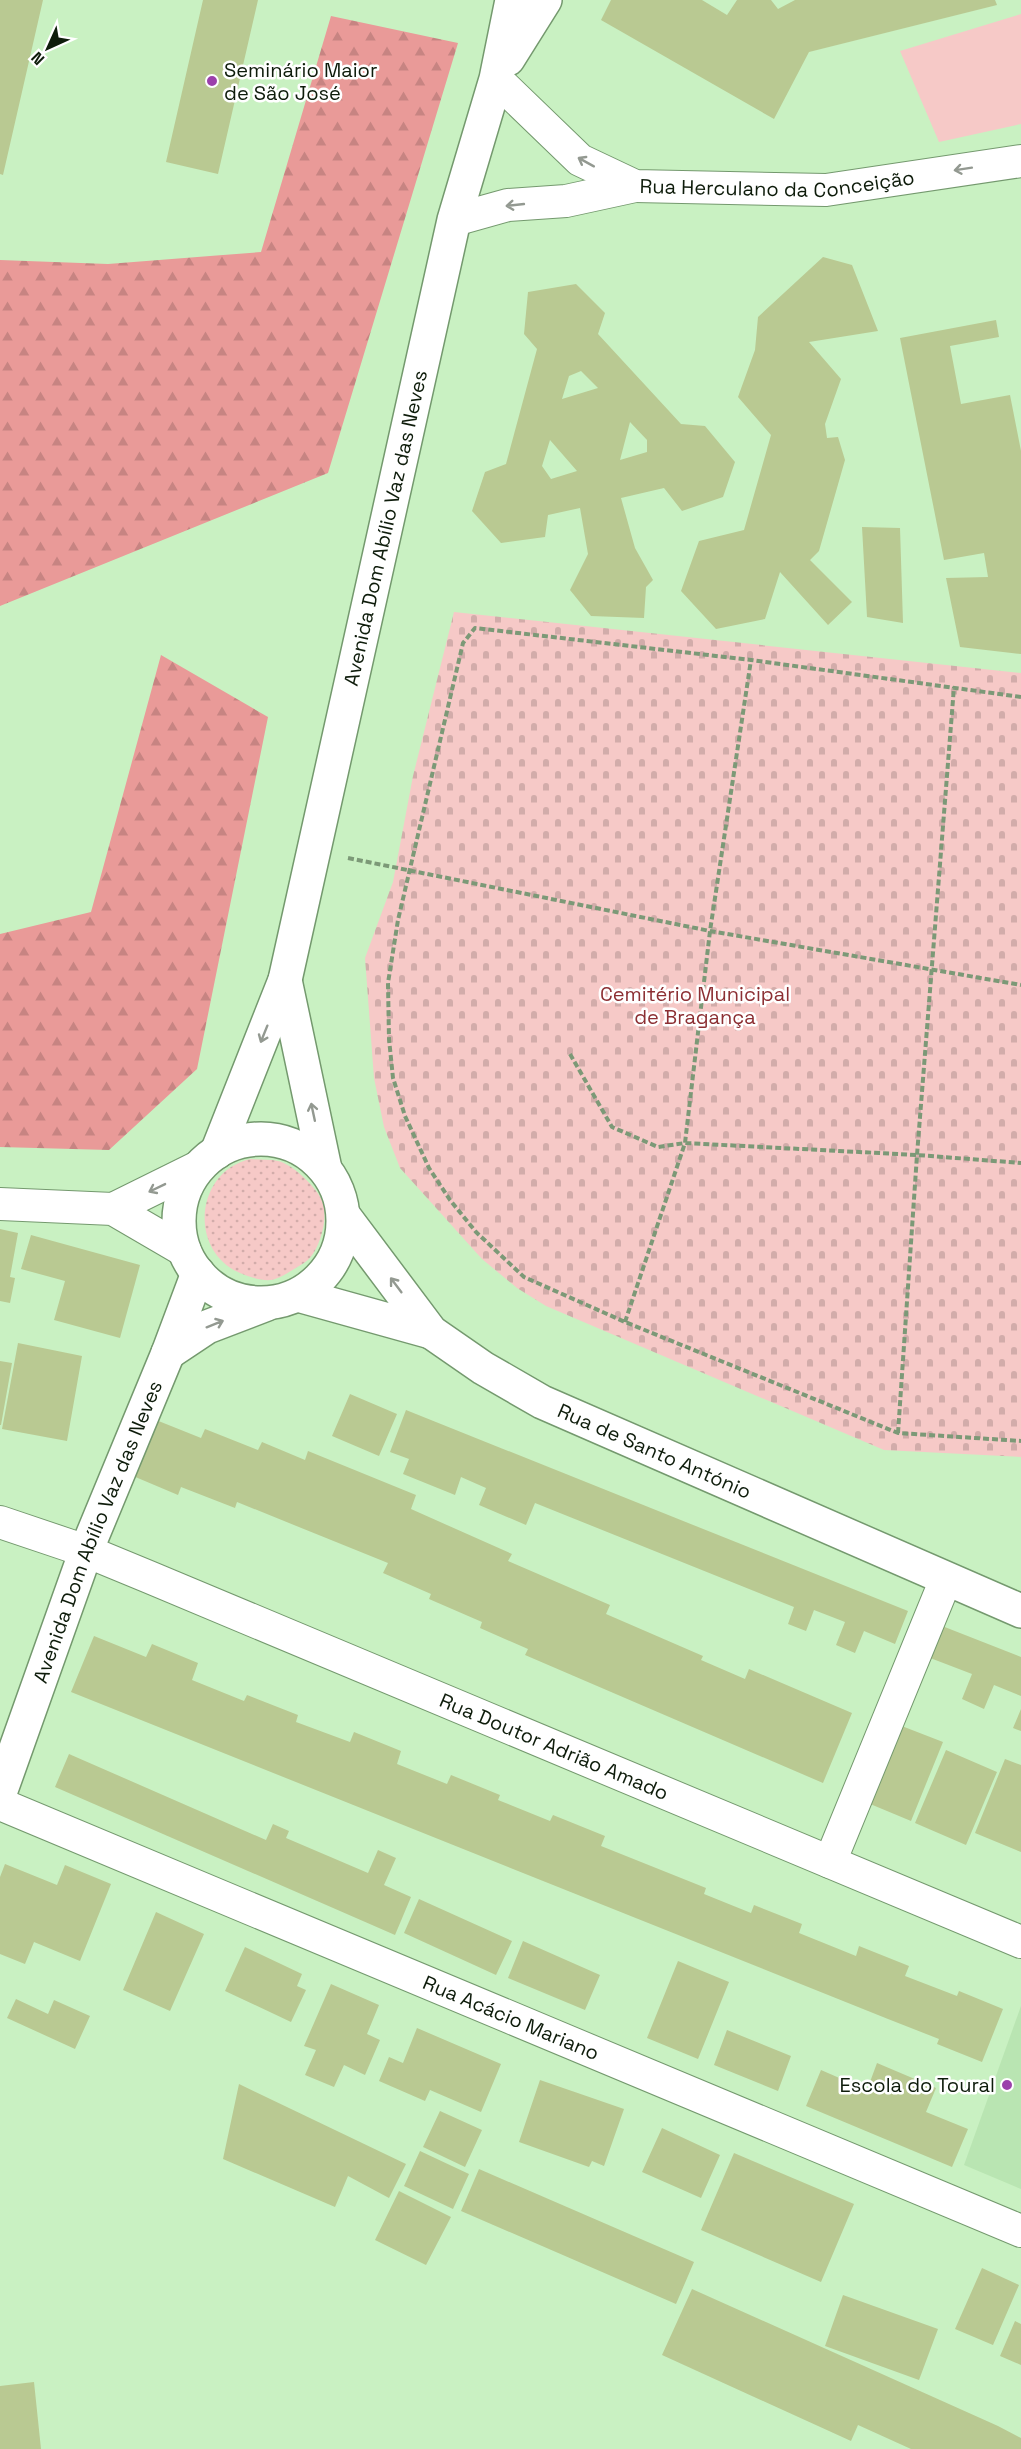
<svg xmlns="http://www.w3.org/2000/svg" width="1021" height="2449" viewBox="0 0 1021 2449" font-family="'Space Grotesk',sans-serif">
	<defs>
		<pattern id="grass-dots" width="8" height="8" patternUnits="userSpaceOnUse" patternTransform="scale(1.5)"><rect width="8" height="8" fill="#f6c9c7"/><path d="M2 2h.1M6 6h.1" fill="none" stroke="#d2acaa" stroke-width="1.8" stroke-linecap="round"/></pattern>
		<pattern id="forest-firs" width="22" height="20" patternUnits="userSpaceOnUse" patternTransform="scale(1.5)"><rect width="22" height="20" fill="#e99a98"/><path d="M5 1l3.5 6h-7zM16 11l3.5 6h-7z" fill="#c78482"/></pattern>
		<pattern id="cemetery-stones" width="16" height="16" patternUnits="userSpaceOnUse" patternTransform="scale(1.5)"><rect width="16" height="16" fill="#f6c9c7"/><path d="M2 7V4a2 2 0 0 1 4 0v3zM10 15v-3a2 2 0 0 1 4 0v3z" fill="#d2acaa"/></pattern>
	</defs>
	<rect width="100%" height="100%" fill="#c9f1c2"/>
	<path fill="#b9e5b2" d="M1021 2006V2189L964 2165Z"/>
	<path fill="url(#grass-dots)" d="M251 1159C260 1160 270 1159 278 1161 293 1164 320 1190 323 1204 326 1214 324 1227 321 1236 318 1246 313 1257 304 1263 295 1268 282 1278 271 1280 262 1281 249 1277 240 1273 187 1250 196 1170 251 1159Z"/>
	<path fill="url(#forest-firs)" d="M331 16 458 43 328 473 0 606V260L108 264 261 252Z
		M161 655 268 717 197 1069 109 1150 0 1147V934L91 912Z"/>
	<path fill="url(#cemetery-stones)" d="M454 612 1021 673V1457L884 1450 546 1306 517 1288 482 1259 400 1168 384 1127 374 1078 365 958 393 882 413 776Z"/>
	<path fill="#f6c9c7" d="M1021 14V124L939 142 900 51Z"/>
	<path fill="#b9c992" fill-rule="evenodd" d="M0 0H43L3 175 0 174Z
		M203 0H258L218 174 166 162Z
		M611 0H702L727 15 737 0H771L778 9 795 0H995L997 5 809 52 774 119 601 20Z
		M823 257 852 265 878 331 809 342 841 379 825 424 827 438 838 437 845 460 819 551 810 560 852 602 828 625 780 572 765 619 716 629 681 591 699 541 744 530 771 435 738 397 755 350 758 317Z
		M576 284 605 313 598 334 681 424 705 426 735 462 723 497 682 511 664 488 621 498 635 548 653 580 646 587 644 618 591 616 570 590 588 554 580 508 548 515 545 537 501 543 472 511 485 472 506 464 537 349 524 334 528 292ZM581 371 598 388 562 399 569 376ZM630 422 647 440V452L620 460ZM550 440 577 471 551 479 542 466Z
		M996 320 999 337 950 346 961 404 1010 395 1021 451V654L960 647 946 578 988 577 984 553 944 560 900 338Z
		M862 527 900 528 903 623 867 617Z
		M0 1229 18 1233 10 1277 15 1278 10 1303 0 1301Z
		M31 1235 140 1265 120 1338 54 1320 65 1281 21 1269Z
		M18 1343 82 1356 67 1441 2 1429Z
		M0 1361 12 1363 1 1425H0Z
		M350 1394 397 1414 379 1456 332 1436Z
		M406 1410 908 1611 895 1644 864 1631 855 1653 836 1645 845 1622 814 1610 806 1631 788 1624 794 1607 535 1503 526 1525 479 1505 486 1488 461 1477 455 1495 403 1474 409 1459 390 1452Z
		M156 1420 201 1438 205 1429 258 1450 262 1442 305 1460 308 1451 416 1495 411 1509 512 1554 508 1561 610 1605 606 1614 703 1656 701 1660 745 1679 749 1669 852 1713 823 1783 525 1655 528 1649 480 1628 482 1622 429 1599 431 1594 383 1573 388 1563 237 1502 235 1508 181 1487 178 1495 133 1476Z
		M937 1624 1021 1657V1696L994 1685 984 1709 962 1699 972 1674 925 1656Z
		M94 1636 146 1657 152 1644 198 1663 192 1680 244 1701 247 1695 298 1715 296 1722 350 1742 354 1732 401 1751 397 1764 447 1784 451 1775 500 1795 498 1800 550 1821 553 1815 605 1836 601 1846 706 1888 704 1894 751 1913 754 1905 802 1924 799 1933 856 1956 859 1946 909 1966 905 1976 957 1996 959 1991 1003 2009 982 2062 937 2044 939 2039 888 2019 71 1692Z
		M1021 1709V1731L1013 1728Z
		M894 1723 943 1742 911 1821 863 1801Z
		M946 1750 997 1772 966 1845 915 1823Z
		M69 1754 266 1840 273 1824 289 1831 286 1838 368 1873 378 1850 396 1858 384 1885 411 1897 395 1935 55 1787Z
		M1005 1759 1021 1765V1852L975 1833Z
		M5 1864 57 1885 65 1865 111 1884 80 1961 34 1942 25 1964 0 1954V1877Z
		M419 1899 512 1941 496 1975 404 1933Z
		M156 1912 204 1934 170 2011 123 1990Z
		M523 1941 600 1975 585 2010 508 1978Z
		M245 1947 302 1974 297 1986 306 1990 291 2022 225 1991Z
		M678 1961 729 1982 698 2059 647 2038Z
		M331 1984 379 2005 367 2034 380 2040 365 2075 344 2065 334 2087 305 2075 316 2050 304 2046Z
		M16 1999 48 2014 54 2000 90 2016 75 2049 7 2018Z
		M417 2028 501 2064 481 2112 430 2090 425 2101 379 2081 389 2057 403 2063Z
		M727 2030 791 2056 778 2091 714 2065Z
		M877 2063 936 2088 926 2112 968 2129 952 2167 806 2106 821 2070 867 2090Z
		M540 2080 624 2109 604 2166 592 2161 589 2167 519 2142Z
		M239 2084 406 2164 389 2198 348 2176 335 2207 223 2159Z
		M440 2111 482 2130 465 2167 423 2147Z
		M662 2128 720 2155 701 2198 642 2172Z
		M420 2151 469 2174 453 2209 404 2186Z
		M734 2153 854 2204 821 2282 701 2230Z
		M479 2169 694 2262 676 2304 461 2211Z
		M399 2191 451 2217 426 2265 375 2240Z
		M982 2268 1019 2285 993 2345 955 2329Z
		M692 2289 998 2426 1021 2438V2449H911L858 2425 851 2441 662 2355Z
		M843 2295 938 2329 919 2380 825 2346Z
		M1015 2321 1021 2324V2365L1000 2356Z
		M34 2382 41 2449H0V2386Z"/>
	<g fill="none" stroke-linecap="round" stroke-linejoin="round">
		<g stroke="#74996e" stroke-width="34">
			<g id="street">
				<path id="s1" d="M496 79 580 160 635 186 826 190 1021 161"/>
				<path d="M454 220 508 205 566 201 635 186"/>
				<path d="M0 1204 113 1209 185 1251"/>
				<path d="M113 1209 200 1166"/>
				<path id="s2" d="M0 1522 86 1551 149 1577 1021 1942"/>
				<path id="s3" d="M0 1804 1021 2231"/>
				<path d="M830 1862 946 1579"/>
			</g>
		</g>
		<g stroke="#74996e" stroke-width="36">
			<g id="secondary">
				<path d="M508 59 545 0"/>
				<path d="M285 980 325 1169"/>
				<circle cx="261" cy="1221" r="82"/>
				<path id="s4" d="M217 1152 285 980 454 220 496 79 512 0"/>
				<path id="s5" d="M344 1216 431 1332 483 1368 542 1402 1021 1611"/>
				<path d="M298 1295 431 1332"/>
				<path d="M168 1353 207 1327 267 1304"/>
				<path id="s6" d="M0 1793 86 1551 168 1353 198 1273"/>
			</g>
		</g>
		<path stroke="#7c9977" stroke-width="4" stroke-dasharray="6 3" stroke-linecap="butt" d="M1021 697 751 660 475 628 463 643 398 920 388 983 389 1039 393 1078 405 1116 429 1168 450 1200 476 1232 524 1277 625 1322 898 1433 1021 1441
			M348 858 710 931 1021 985
			M570 1054 612 1127 658 1147 685 1143 917 1155 1021 1163
			M625 1322 685 1143 710 931 751 660
			M898 1433 917 1155 954 687"/>
		<use href="#street" stroke="#fff" stroke-width="32"/>
		<use href="#secondary" stroke="#fff" stroke-width="33"/>
	</g>
	<defs><path id="oneway-shaft" d="M-6 0H5M1.5-3L5.5 0L1.5 3" fill="none" stroke-width="1.6" stroke-linecap="round" stroke-linejoin="round" transform="scale(1.5)"/></defs>
	<g stroke="#939991">
		<use href="#oneway-shaft" transform="translate(586 162) rotate(-151)"/>
		<use href="#oneway-shaft" transform="translate(963 169) rotate(171)"/>
		<use href="#oneway-shaft" transform="translate(515 205) rotate(174)"/>
		<use href="#oneway-shaft" transform="translate(264 1034) rotate(112)"/>
		<use href="#oneway-shaft" transform="translate(313 1112) rotate(-102)"/>
		<use href="#oneway-shaft" transform="translate(157 1188) rotate(154)"/>
		<use href="#oneway-shaft" transform="translate(396 1285) rotate(-127)"/>
		<use href="#oneway-shaft" transform="translate(215 1324) rotate(-22)"/>
	</g>
	<g fill="#9b40ab" stroke="#fff" stroke-width="2">
		<circle cx="212" cy="81" r="6"/>
		<circle cx="1007" cy="2085" r="6"/>
	</g>
	<g text-anchor="middle" dominant-baseline="central" stroke-width="5" stroke-linejoin="round" paint-order="stroke">
		<g font-size="20" fill="#0e1c0b" stroke="#fff" text-anchor="start">
			<text x="224" y="70">Seminário Maior<tspan x="224" dy="23">de São José</tspan></text>
			<text x="995" y="2085" text-anchor="end">Escola do Toural</text>
		</g>
		<g font-size="20" fill="#0e1c0b" stroke="#fff">
			<text stroke="none"><textPath href="#s1" startOffset="320">Rua Herculano da Conceição</textPath></text>
			<text stroke="none"><textPath href="#s4" startOffset="648">Avenida Dom Abílio Vaz das Neves</textPath></text>
			<text stroke="none"><textPath href="#s5" startOffset="399">Rua de Santo António</textPath></text>
			<text stroke="none"><textPath href="#s6" startOffset="279">Avenida Dom Abílio Vaz das Neves</textPath></text>
			<text stroke="none"><textPath href="#s2" startOffset="598">Rua Doutor Adrião Amado</textPath></text>
			<text stroke="none"><textPath href="#s3" startOffset="554">Rua Acácio Mariano</textPath></text>
		</g>
		<g font-size="20" fill="#8c2f33" stroke="#fff">
			<text x="695" y="994">Cemitério Municipal<tspan x="695" dy="23">de Bragança</tspan></text>
		</g>
	</g>
	<g transform="translate(48 48) rotate(225)" stroke="#ffffff" stroke-width="4.5" paint-order="stroke">
	<path d="M0-4.5L10 22L0 15L-10 22Z" fill="#0e1c0b"/>
	<text y="-9" font-size="16" font-weight="bold" text-anchor="middle" fill="#0e1c0b">N</text>
	</g>
</svg>
